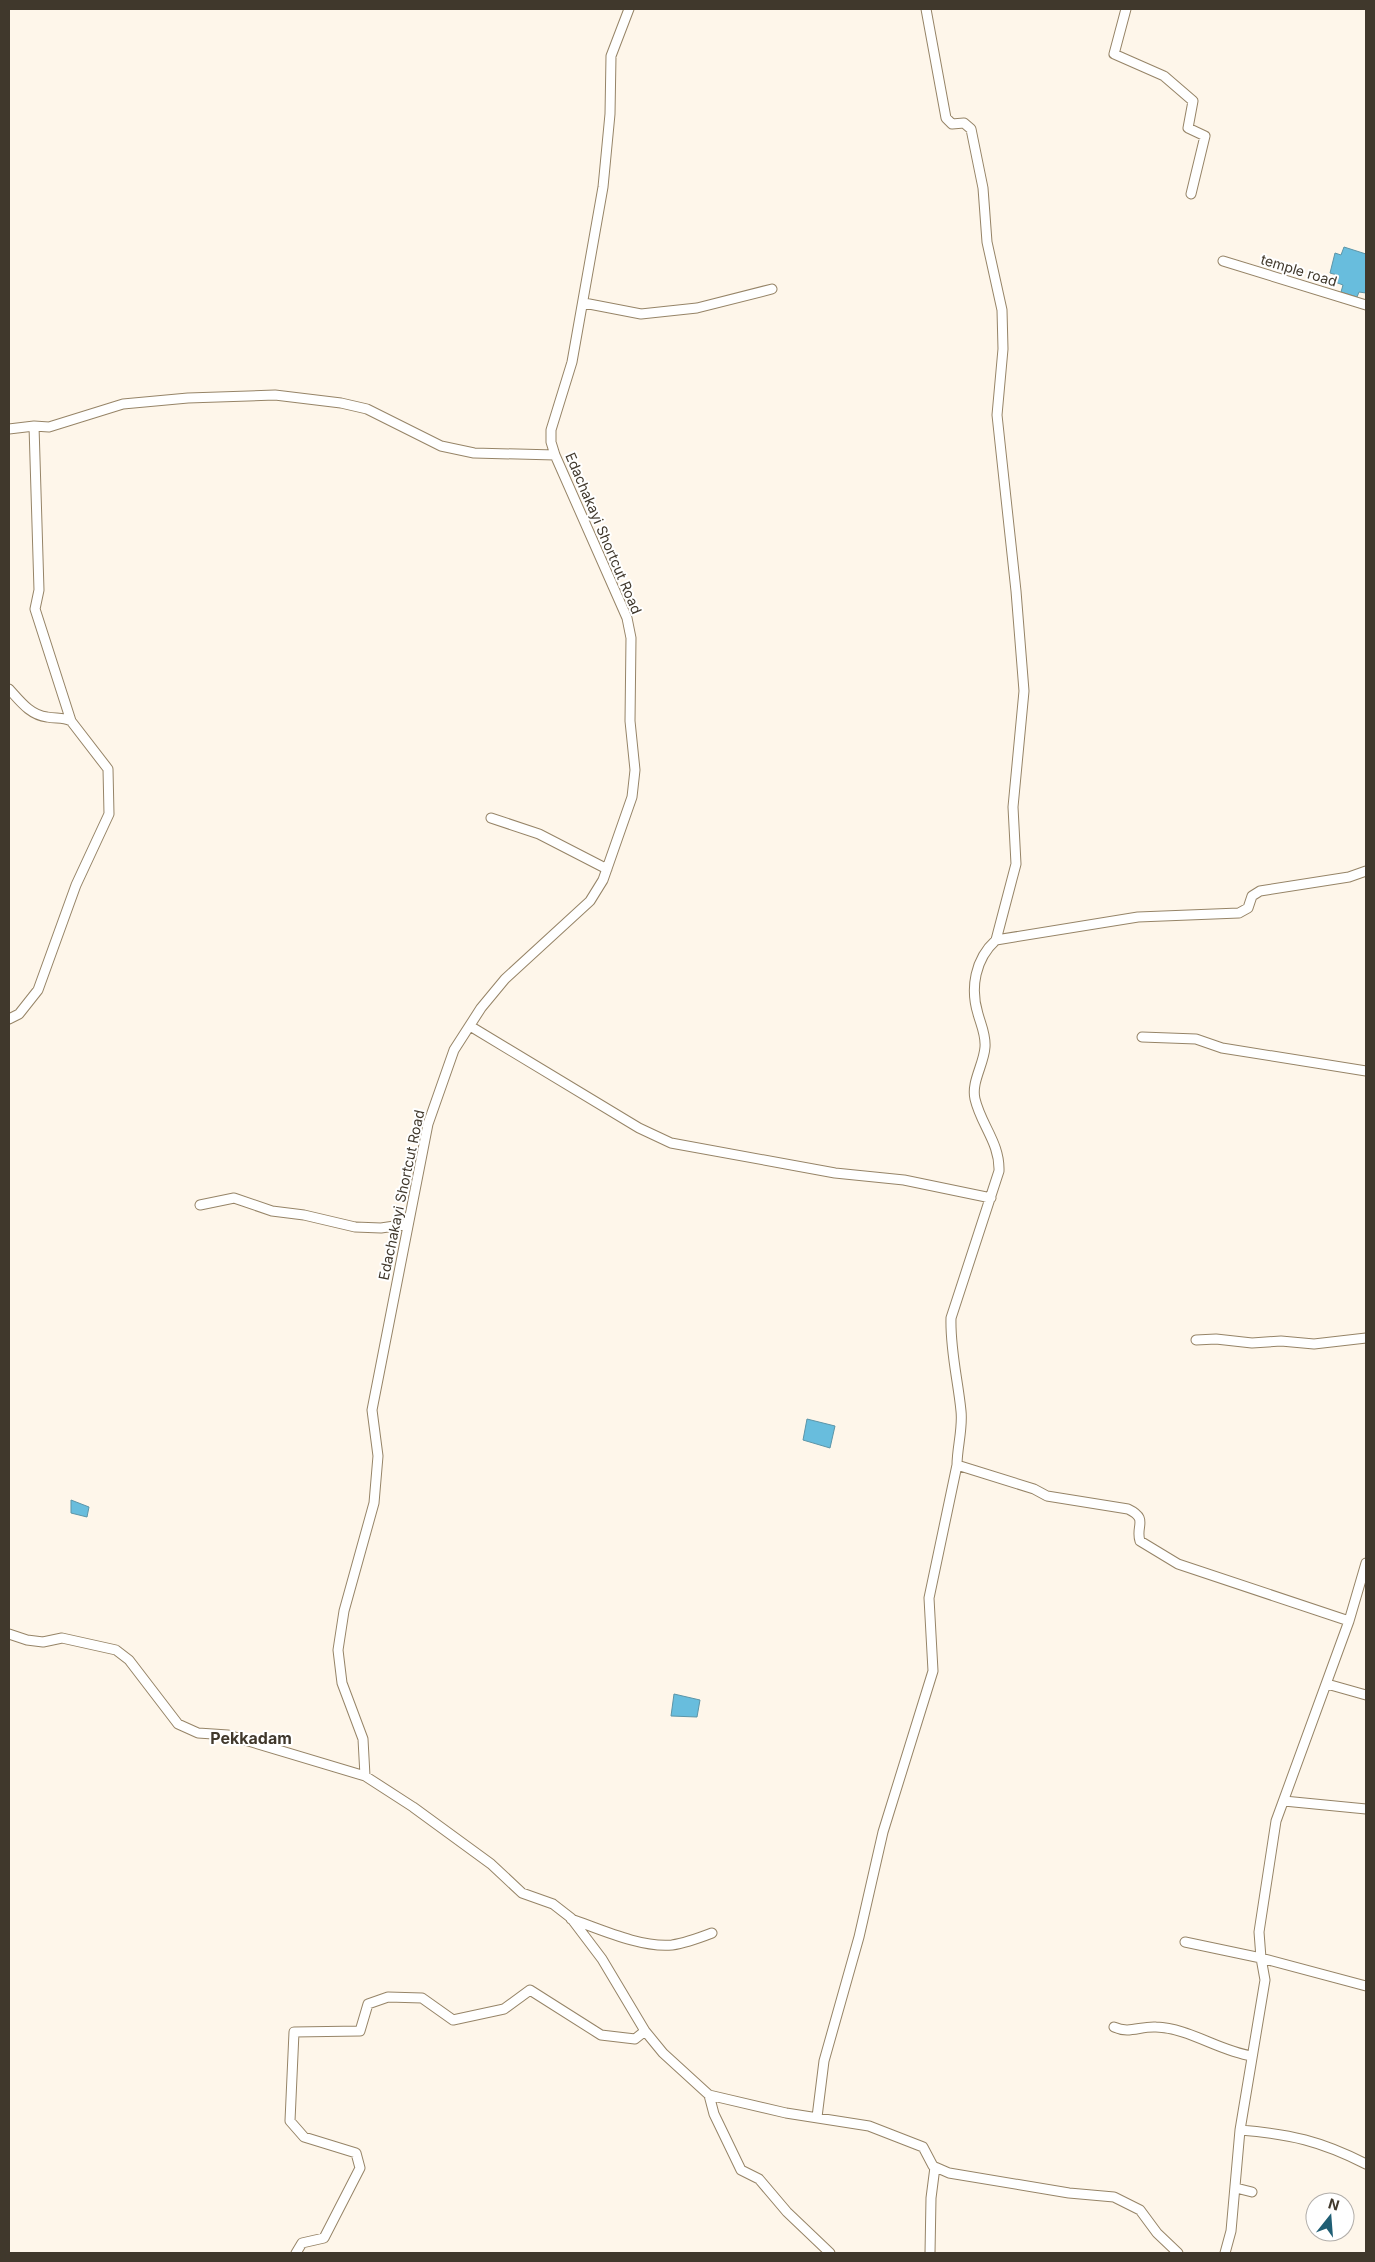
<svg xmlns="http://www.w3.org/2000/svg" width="1375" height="2262" viewBox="0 0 1375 2262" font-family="Inter,sans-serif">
	<rect width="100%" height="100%" fill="#fef6ea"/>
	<path fill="#68bddd" stroke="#5c95a8" d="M1344 247 1366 254V293L1359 292 1357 297 1341 292 1343 285 1335 282 1337 275 1330 273 1335 253 1341 255Z
		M807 1419 835 1426 830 1448 803 1440Z
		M71 1500 89 1507 87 1517 71 1513Z
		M674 1694 700 1700 697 1717 671 1716Z"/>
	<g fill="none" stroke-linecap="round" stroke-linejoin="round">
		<g stroke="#968467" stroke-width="11">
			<path id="street" d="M1126 9 1114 54 1164 76 1193 101 1188 128 1205 136 1191 194
				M1223 261 1366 305
				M584 303 641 314 697 308 772 289
				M34 426 39 590 35 609 71 721
				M9 429 34 426 49 427 123 404 188 398 275 395 341 403 367 409 441 446 474 453 555 455
				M9 689C20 701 30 715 47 717 56 719 62 717 71 721L108 769 109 814 76 885 38 990 19 1014 9 1019
				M491 818 539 834 607 869
				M996 940 1138 917 1239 913 1248 908 1252 896 1260 891 1349 877 1366 871
				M470 1026 639 1128 671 1143 835 1173 904 1180 991 1198
				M1142 1037 1196 1039 1222 1048 1366 1071
				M200 1205 234 1198 272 1211 304 1215 355 1227 381 1228 408 1224
				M1196 1340 1216 1339 1252 1343 1281 1341 1314 1344 1366 1338
				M957 1465 1034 1489 1047 1496 1128 1509C1149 1519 1135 1526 1140 1541L1178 1564 1349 1621
				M9 1634 27 1640 43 1642 62 1638 116 1650 129 1660 178 1724 198 1733 228 1735 365 1776 413 1807 491 1864 522 1893 553 1904 571 1918 602 1959 645 2031 663 2053 709 2095 786 2113 869 2126 923 2147 933 2166 949 2173 1069 2193 1114 2197 1140 2210 1157 2233 1178 2253
				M1327 1684 1366 1695
				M365 1776 363 1739 342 1683 338 1650 344 1611 374 1503 378 1456 372 1410 428 1124 454 1050 481 1008 505 979 590 901 603 880 632 797 635 770 630 721 631 638 627 618 555 455 551 442V430L572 362 603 187 610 114 611 56 629 9
				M1284 1801 1366 1809
				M571 1919C600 1929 641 1948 672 1945 686 1943 699 1938 712 1933
				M1185 1942 1261 1958 1259 1932 1276 1821 1349 1621 1366 1563
				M1114 2027C1129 2034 1140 2026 1156 2027 1189 2028 1219 2051 1252 2056
				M709 2095 714 2114 741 2170 759 2179 787 2212 830 2253
				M817 2117 824 2061 859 1937 883 1832 933 1671 929 1598 957 1465C957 1448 963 1428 961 1411 958 1380 950 1350 951 1318L999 1171C1000 1143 981 1125 975 1099 971 1082 984 1064 985 1047 986 1035 981 1025 978 1014 970 988 975 959 996 940L1016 864 1013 807 1024 691 1016 591 997 415 1003 349 1002 310 987 242 983 188 971 129 964 123 952 124 946 118 926 9
				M1240 2130C1290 2134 1321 2141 1366 2164
				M1236 2188 1252 2192
				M296 2253 302 2243 324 2238 360 2168 356 2153 304 2137 290 2121 294 2032 360 2031 368 2004 388 1997 422 1998 453 2020 504 2009 530 1990 601 2035 635 2039 645 2031
				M930 2253 931 2198 935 2167
				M1225 2253 1231 2231 1240 2130 1265 1980 1261 1958 1366 1986"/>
		</g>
		<use href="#street" stroke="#fff" stroke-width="9"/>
	</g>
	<g text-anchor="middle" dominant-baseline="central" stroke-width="4" stroke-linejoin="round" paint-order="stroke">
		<g font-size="14" fill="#40382c" stroke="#fff">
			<text transform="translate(1299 270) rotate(17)">temple road</text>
			<text transform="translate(604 533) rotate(67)">Edachakayi Shortcut Road</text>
			<text transform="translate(401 1195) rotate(-78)">Edachakayi Shortcut Road</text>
		</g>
		<g font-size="16" font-weight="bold" fill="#40382c" stroke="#fff">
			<text x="251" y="1738">Pekkadam</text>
		</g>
	</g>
	<rect width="1375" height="2262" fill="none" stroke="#40382c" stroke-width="20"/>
	<g transform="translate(1330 2217) rotate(17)"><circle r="24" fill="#ffffff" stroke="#b3afab"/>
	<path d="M0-4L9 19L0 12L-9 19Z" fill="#1f5e74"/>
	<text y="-8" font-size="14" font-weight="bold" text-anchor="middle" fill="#40382c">N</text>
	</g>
</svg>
